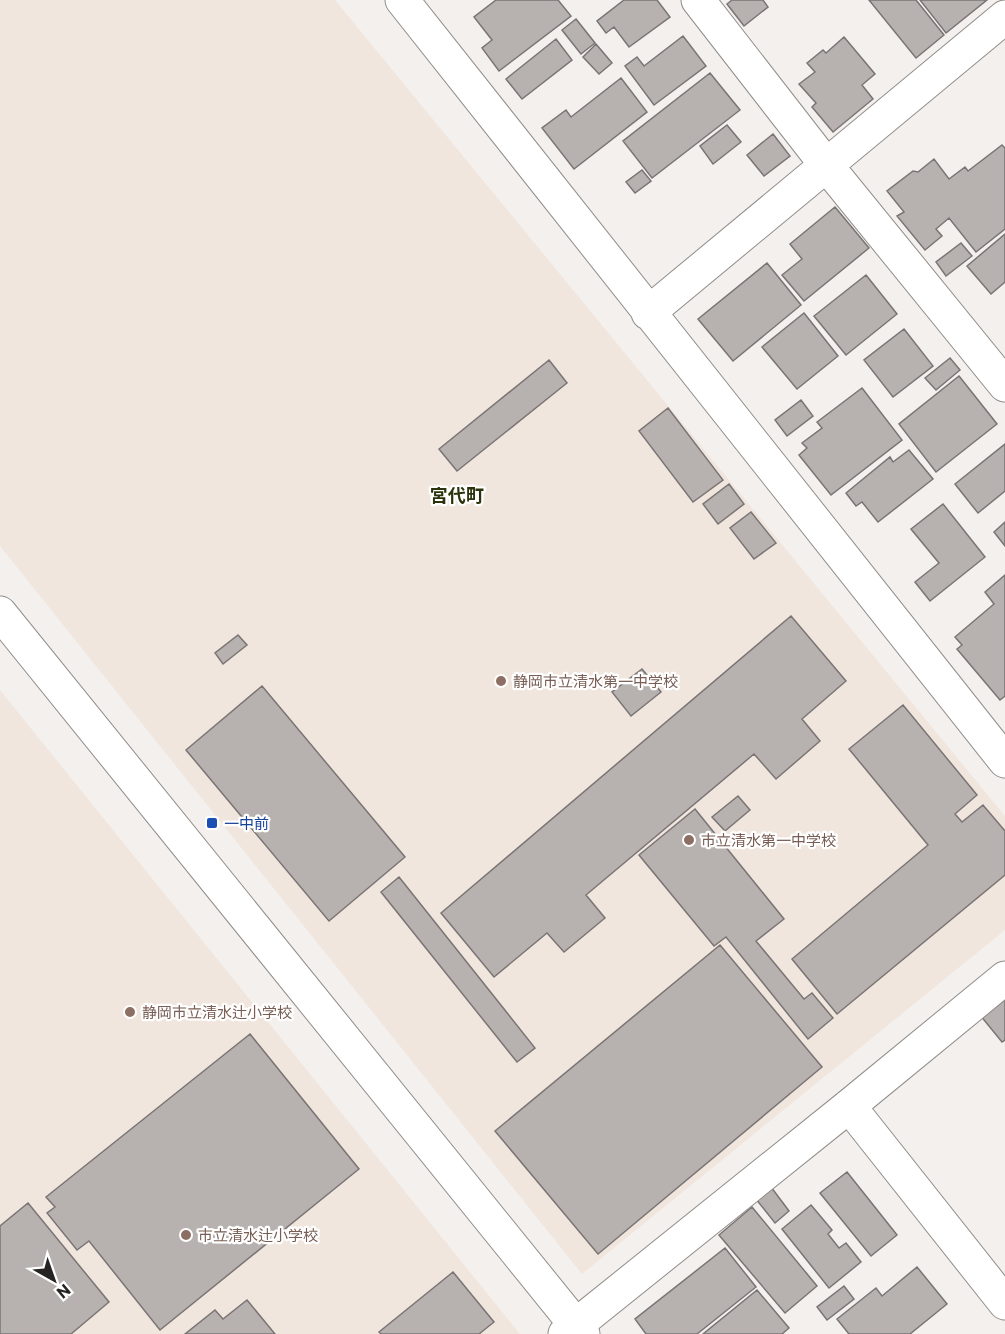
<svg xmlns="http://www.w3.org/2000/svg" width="1005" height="1334" viewBox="0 0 1005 1334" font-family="Commissioner,'Noto Sans JP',sans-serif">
	<rect width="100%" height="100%" fill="#f4f0ee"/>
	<path fill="#f1e6de" d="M0 0H335L1005 816V930L582 1274 0 546Z
		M0 690 520 1334H0Z"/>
	<path fill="#b7b2b0" stroke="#7a7574" stroke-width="1.5" d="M496 0H558L571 16 499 71 482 48 492 40 474 17Z
		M624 0H657L670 17 629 47 614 27 606 33 597 21Z
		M732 0H763L768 7 744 26 727 4Z
		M869 0H916L944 35 916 58Z
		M920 0H987L946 33Z
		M576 19 595 43 581 54 562 30Z
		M683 36 706 66 654 105 625 66 637 57 644 66Z
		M844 37 875 74 862 85 873 99 833 132 812 107 816 103 799 84 815 72 807 63 823 50 826 53Z
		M556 39 572 60 522 99 506 79Z
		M596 44 612 63 599 74 583 57Z
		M710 73 740 110 652 178 623 141Z
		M621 78 647 112 574 169 542 128 566 110 571 117Z
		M727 125 741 142 713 164 700 146Z
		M773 134 790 156 764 176 747 155Z
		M1002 145 1005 148V229L976 252 949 218 936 229 942 236 925 250 897 216 904 212 887 191 913 171 918 172 934 159 949 179 965 167 968 171Z
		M642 170 651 181 635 193 626 182Z
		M835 207 869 248 804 301 782 275 802 259 790 244Z
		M1005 234V282L991 294 967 266Z
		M961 243 972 256 946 276 936 262Z
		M767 263 801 305 733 361 698 319Z
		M866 275 897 314 846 355 814 316Z
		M804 313 838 356 797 389 762 347Z
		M904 329 933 366 893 397 864 360Z
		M950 358 960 370 936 390 925 378Z
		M549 360 567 383 457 471 439 449Z
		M959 376 997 424 936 472 899 424Z
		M862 388 902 440 831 495 799 455 807 448 802 443 822 428 817 422Z
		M801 400 813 416 787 436 775 420Z
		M668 408 723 480 693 502 639 431Z
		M1005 444V491L978 513 955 484Z
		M909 450 933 479 878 522 862 502 856 506 846 493 890 457 893 462Z
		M729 484 744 504 718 524 703 504Z
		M943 504 985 557 930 601 915 582 939 563 911 529Z
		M751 512 776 543 754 559 730 528Z
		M1005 522V546L994 532Z
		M1005 575V696L1000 700 957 649 962 645 955 637 994 604 985 592Z
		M791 616 846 681 802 719 820 741 776 779 754 754 586 895 605 918 564 952 547 933 494 977 441 913Z
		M238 635 247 645 223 664 215 653Z
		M642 669 661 692 631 716 612 692Z
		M262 686 405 857 329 921 186 750Z
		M903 705 977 795 955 814 962 822 983 805 1005 831V875L837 1014 792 959 928 845 849 749Z
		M738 796 750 810 725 831 712 817Z
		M695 809 784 919 756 941 804 999 812 993 833 1018 808 1039 726 937 714 946 639 855Z
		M399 877 535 1048 517 1062 381 892Z
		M720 945 822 1067 598 1254 495 1131Z
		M1005 995V1040L1002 1042 980 1015Z
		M250 1034 359 1169 160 1330 89 1241 77 1250 47 1213 55 1207 46 1197Z
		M847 1172 897 1235 871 1256 820 1193Z
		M771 1187 789 1211 775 1223 756 1199Z
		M28 1203 109 1302 71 1334H0V1226Z
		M811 1205 832 1230 828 1234 839 1248 846 1243 861 1262 829 1288 782 1229Z
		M752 1207 817 1286 785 1313 719 1235Z
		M725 1248 756 1287 697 1334H646L635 1319Z
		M917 1267 947 1304 910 1334H849L837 1319 876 1288 882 1296Z
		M453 1272 494 1322 479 1334H381L379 1332Z
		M844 1286 854 1299 827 1320 817 1307Z
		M757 1290 789 1328 782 1334H703Z
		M247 1300 275 1334H185L215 1310 223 1319Z"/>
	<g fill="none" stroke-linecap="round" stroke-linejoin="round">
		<g stroke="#908d8a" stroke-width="35">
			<path id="minor" d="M402 0 1005 761
				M698 0 827 166 1005 385
				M648 313 1005 17
				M849 1106 1005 1303
				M565 1334 849 1106 1005 978"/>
		</g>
		<g stroke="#908d8a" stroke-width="35">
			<path id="tertiary" d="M0 613 583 1334"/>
		</g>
		<use href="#minor" stroke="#fff" stroke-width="33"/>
		<use href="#tertiary" stroke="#fff" stroke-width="33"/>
	</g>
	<g fill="#8d6e63" stroke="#fff" stroke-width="2">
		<circle cx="501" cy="681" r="6"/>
		<circle cx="689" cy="840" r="6"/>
		<circle cx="130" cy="1012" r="6"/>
		<circle cx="186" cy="1235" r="6"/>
	</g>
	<rect fill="#1a4fb4" stroke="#fff" stroke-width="2" x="206" y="817" width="12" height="12" rx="3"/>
	<g text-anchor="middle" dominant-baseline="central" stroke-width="4.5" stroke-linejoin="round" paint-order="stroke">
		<g font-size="15" fill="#785e54" stroke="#fff" text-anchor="start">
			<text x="513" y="681">静岡市立清水第一中学校</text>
			<text x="701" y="840">市立清水第一中学校</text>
			<text x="142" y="1012">静岡市立清水辻小学校</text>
			<text x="198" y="1235">市立清水辻小学校</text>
		</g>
		<g font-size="15" fill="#164399" stroke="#fff" text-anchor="start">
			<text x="224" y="823">一中前</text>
		</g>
		<g font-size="18" font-weight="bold" fill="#2b330c" stroke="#fff">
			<text x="457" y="495">宮代町</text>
		</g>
	</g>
	<g transform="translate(54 1280) rotate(140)" stroke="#ffffff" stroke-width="4.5" paint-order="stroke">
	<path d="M0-4.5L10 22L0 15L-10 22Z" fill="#262423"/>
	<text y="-9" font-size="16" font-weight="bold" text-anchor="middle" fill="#262423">N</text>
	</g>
</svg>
